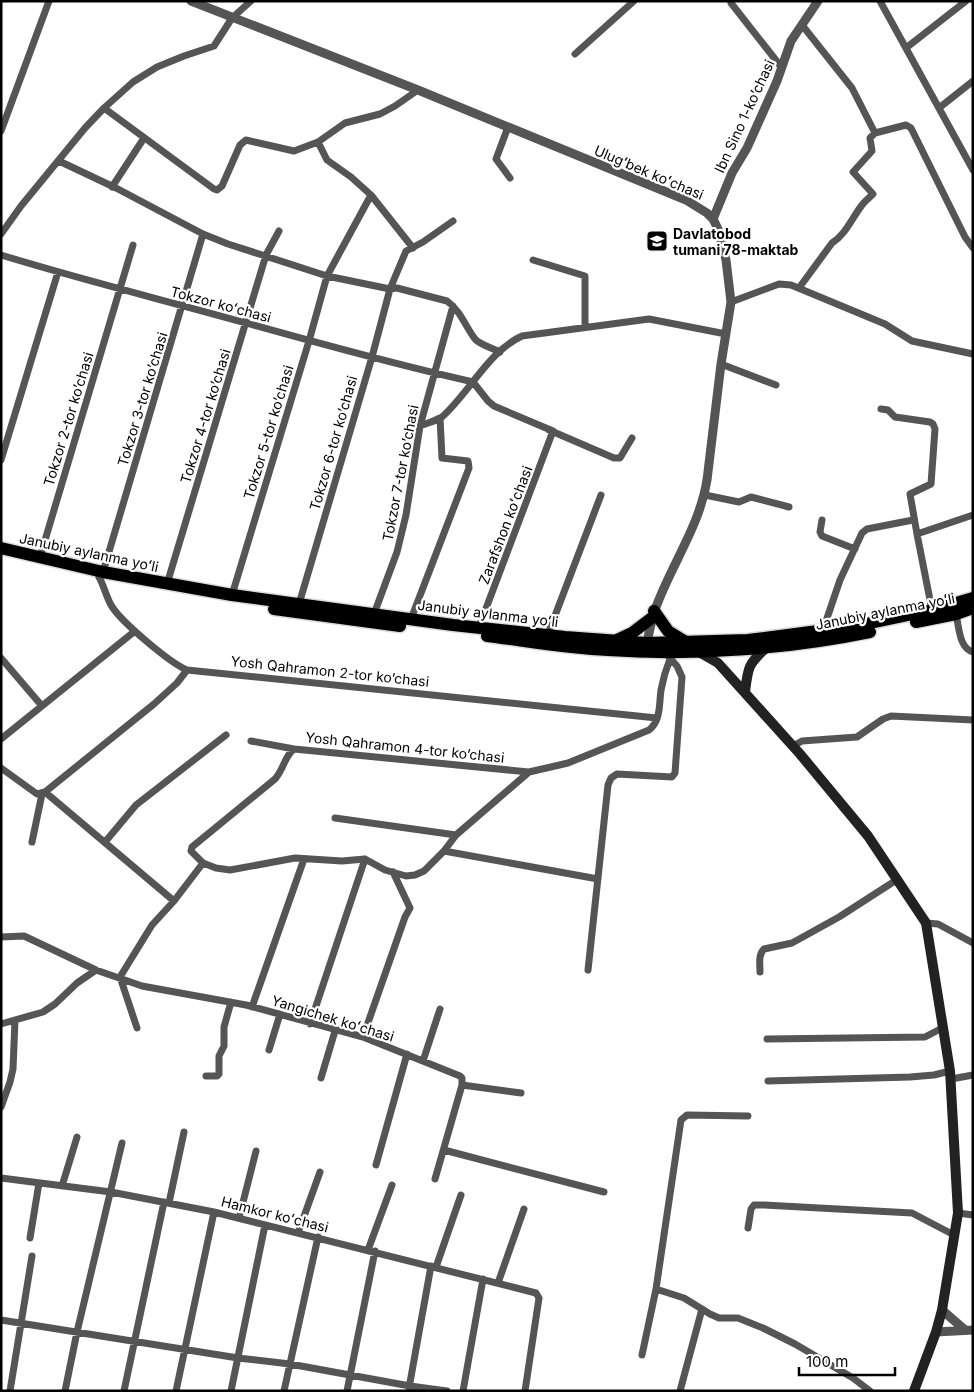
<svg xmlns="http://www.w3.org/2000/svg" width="974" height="1392" viewBox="0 0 974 1392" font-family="Inter,sans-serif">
	<rect width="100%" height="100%" fill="#fff"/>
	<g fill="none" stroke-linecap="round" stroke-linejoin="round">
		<g stroke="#dbdbdb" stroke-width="15">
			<path id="trunk" d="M1 548 103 572 232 595 453 625 565 637 647 643 748 640 856 626 932 610 973 598
				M274 609 400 626
				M654 611 668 631 686 642
				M916 622 956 614 973 608
				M487 636C527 641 567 648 608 650 692 656 787 649 870 632
				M617 640 632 633 653 617"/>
		</g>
		<path stroke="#555" stroke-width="7" d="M880 1 973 170
			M731 3 782 68
			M802 25 852 88 875 133 906 125 911 128 965 237 973 248
			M906 48 966 1
			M575 54 634 1
			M104 108 214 189 217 190 222 186 240 145 246 140 294 151 318 142 345 123 380 114 395 106 418 90
			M939 108 973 81
			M508 127 496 159 510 178
			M1 131 49 1
			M318 142 327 160 351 177 371 195 413 248
			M59 161 116 188 203 234 228 244 327 276 390 289 397 288 447 301C461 311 465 326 475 339 480 345 493 348 500 352
			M112 187 144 138
			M1 234 21 206 85 128 104 108 133 82 157 67 184 56 214 46 232 18 251 1
			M1 255C82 280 164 300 246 323 321 344 397 365 473 382L488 401 494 406 553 431 479 627
			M533 260 585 276V327
			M799 288 832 243C846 234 852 218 862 205 865 201 869 198 873 194L853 172 872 151 870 138 875 133
			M731 302 779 284 791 285 885 324 912 341 973 354
			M721 364 776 385
			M881 409 888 410 895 417 930 422 933 424 935 429 931 484 910 494 917 534
			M420 426C427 423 436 421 442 417 469 393 489 351 522 336L649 319 726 334
			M549 430 614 458H620L632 438
			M1 460 58 272
			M705 495 739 502 751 497 789 507
			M822 520 820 532 822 536 855 549
			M40 557 133 245
			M103 572 203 234
			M99 577C104 586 106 596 111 605 120 621 170 663 187 670
			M167 584 266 255 279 231
			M232 595 309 341 327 276 371 195
			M299 604 372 357 390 289 406 251 423 242 453 221
			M932 610 917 534 973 515
			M374 614 397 552 406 515 420 426 453 306
			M956 614C959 627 959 648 973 652
			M411 619 469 468 468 461 442 458 440 418 437 419
			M823 630 840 580 862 533 867 529 913 520
			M548 634 601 495
			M1 658 42 706
			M1 739 135 631
			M251 741 294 749
			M793 746 802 741 857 737 883 719 891 716 973 720
			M1 768 37 794 45 792 174 901
			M529 772 294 749C285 755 284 769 275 779L192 847 191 851 203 863 216 868 230 870 295 858 342 861 365 859 385 870 406 876 415 875 424 871 444 851 456 835 529 772 568 763 649 730C661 721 659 704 661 690 663 679 666 669 670 659
			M45 792 154 704 177 683 187 670 657 718
			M335 818 456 835
			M32 842 42 794
			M105 842 136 805 226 735
			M444 851 598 879
			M926 923 938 924 973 943
			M1 937 24 936 96 970 142 986 246 1005 363 1037 460 1076 462 1078V1085L435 1179
			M588 970 608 785 611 778 617 774 672 777 675 773 682 677 677 666 669 657
			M760 972C760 964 758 955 764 949L792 943 839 917 898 879
			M252 1007 304 859
			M1 1024 43 1012 55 1004 77 983 96 970
			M310 1024 365 859
			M137 1028 120 977 152 925 174 901 203 863
			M363 1037 405 917 410 908 393 872
			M767 1039 925 1037 944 1027
			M269 1050 280 1014
			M423 1061 440 1009
			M206 1076H217L219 1074V1056L224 1046V1027L231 1002
			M321 1078 335 1031
			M951 1079 973 1075
			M768 1081 910 1077 934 1075 950 1071
			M462 1085 521 1093
			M1 1107 10 1082 13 1069 15 1020
			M444 1150 604 1192
			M376 1165 407 1054
			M1 1178 111 1192 214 1212 536 1293 539 1298 525 1391
			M62 1186 77 1137
			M169 1203 184 1132
			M958 1213 973 1215
			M239 1218 256 1151
			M748 1228 751 1209 754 1205H764L912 1213 954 1235
			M298 1233 320 1172
			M30 1238 39 1183
			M368 1250 392 1185
			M436 1267 461 1195
			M498 1283 524 1209
			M656 1289 684 1298 710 1314 719 1318H738L763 1328 795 1344 853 1378 870 1391
			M1 1320 238 1358 290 1364 410 1386 447 1391
			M642 1355 656 1289 681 1120 687 1115 748 1116
			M409 1388 431 1266
			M10 1391 32 1256
			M65 1391 77 1332 122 1143
			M124 1391 164 1202
			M176 1391 214 1212
			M231 1391 265 1225
			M284 1391 318 1237
			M347 1391 375 1251
			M463 1391 483 1279
			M680 1391 702 1309"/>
		<path stroke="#555" stroke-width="9" d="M191 1 418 90 686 200 707 213 713 219 718 229 726 260 731 302 721 364 707 480C700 524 674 561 658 602 652 615 650 629 647 643
			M713 219 732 173 747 148 777 81 791 41 818 1
			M942 1310 965 1330
			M936 1332 973 1330"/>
		<path stroke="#222" stroke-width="10" d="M699 652 718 663 800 754 868 836 926 923 950 1071 958 1213 942 1310 936 1332 914 1391
			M745 692C748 667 748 664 767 647"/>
		<use href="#trunk" stroke="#000" stroke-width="12"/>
	</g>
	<defs>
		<g id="school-square" transform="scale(1.125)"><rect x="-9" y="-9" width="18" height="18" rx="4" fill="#000" stroke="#fff"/><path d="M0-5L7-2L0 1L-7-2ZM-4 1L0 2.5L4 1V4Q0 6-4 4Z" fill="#fff"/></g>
	</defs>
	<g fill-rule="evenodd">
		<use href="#school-square" x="657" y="241"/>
	</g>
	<g text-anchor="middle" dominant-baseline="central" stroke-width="4.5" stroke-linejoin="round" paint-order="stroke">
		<g font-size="14" fill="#000" stroke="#fff">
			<text transform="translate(744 116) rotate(-65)">Ibn Sino 1-koʼchasi</text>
			<text transform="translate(649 172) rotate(23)">Ulugʻbek koʻchasi</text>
			<text transform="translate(221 304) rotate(15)">Tokzor koʻchasi</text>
			<text transform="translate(142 399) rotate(-73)">Tokzor 3-tor koʼchasi</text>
			<text transform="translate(205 416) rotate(-73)">Tokzor 4-tor koʼchasi</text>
			<text transform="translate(68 419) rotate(-73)">Tokzor 2-tor koʼchasi</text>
			<text transform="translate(268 432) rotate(-73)">Tokzor 5-tor koʼchasi</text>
			<text transform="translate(333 443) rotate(-74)">Tokzor 6-tor koʼchasi</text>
			<text transform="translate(400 473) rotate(-79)">Tokzor 7-tor koʼchasi</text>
			<text transform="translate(505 525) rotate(-69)">Zarafshon koʻchasi</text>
			<text transform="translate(89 552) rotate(12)">Janubiy aylanma yoʻli</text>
			<text transform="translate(885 611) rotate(-11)">Janubiy aylanma yoʻli</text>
			<text transform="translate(488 613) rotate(7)">Janubiy aylanma yoʻli</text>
			<text transform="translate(330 671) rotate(6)">Yosh Qahramon 2-tor koʼchasi</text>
			<text transform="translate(405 747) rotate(6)">Yosh Qahramon 4-tor koʼchasi</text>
			<text transform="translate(333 1018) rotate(17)">Yangichek koʻchasi</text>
			<text transform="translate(275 1214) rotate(14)">Hamkor koʻchasi</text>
		</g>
		<g font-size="14" font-weight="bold" fill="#000" stroke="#fff" text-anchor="start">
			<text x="673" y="233">Davlatobod<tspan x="673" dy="16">tumani 78-maktab</tspan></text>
		</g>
	</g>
	<rect width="974" height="1392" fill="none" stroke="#000000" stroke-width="5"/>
	<path d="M799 1367v8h96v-8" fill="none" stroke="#000000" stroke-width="2.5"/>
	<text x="806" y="1367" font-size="15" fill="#000000" stroke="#ffffff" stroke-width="4" paint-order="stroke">100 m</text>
</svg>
